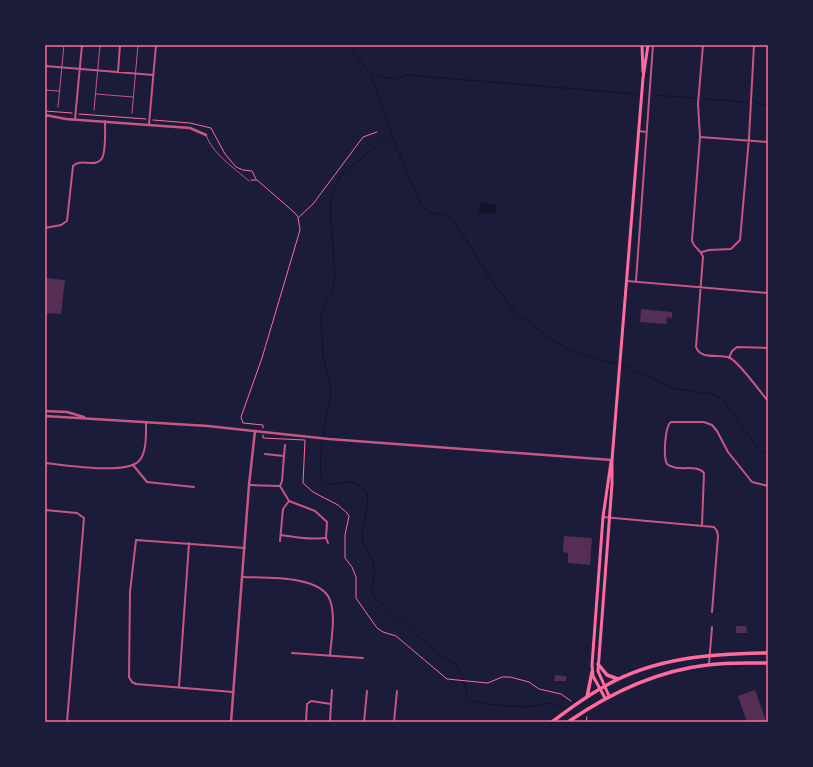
<svg xmlns="http://www.w3.org/2000/svg" width="813" height="767" viewBox="0 0 813 767" font-family="'Space Grotesk',sans-serif">
	<rect width="100%" height="100%" fill="#1b1b3a"/>
	<path fill="#12122b" d="M480 203 497 205 496 214 479 213Z"/>
	<g fill="none" stroke-linecap="round" stroke-linejoin="round">
		<path stroke="#12122b" stroke-width="1" d="M348 45 371 75 396 146 421 205C428 212 431 215 441 213L452 220 466 239 488 276 516 313 547 336 570 351 627 367 672 388 713 394 722 399 760 451 768 455
			M372 75 395 79 407 75 636 94
			M654 95 695 98
			M704 99 745 102
			M755 103 768 105
			M392 133 341 175 335 189 330 205 335 278 332 293 325 303 321 316 323 356 331 391 320 453 321 479 325 483C344 488 346 472 367 493 370 508 362 521 362 536 362 547 371 555 374 565 376 575 370 586 373 596L434 650 457 665 462 674 467 696 473 701 496 705 526 707 550 703 567 709
			M570 711 576 714
			M579 716 584 719
			M588 721 589 722"/>
	</g>
	<path fill="#542f53" d="M45 278 65 280 61 314 45 313Z
		M641 309 672 312V318L667 317 666 324 640 322Z
		M564 536 592 538 590 565 568 563V553L563 552Z
		M736 626H746L747 633H736Z
		M555 675 566 676V681H554Z
		M755 690 765 718 766 722H747L738 696Z"/>
	<g fill="none" stroke-linecap="round" stroke-linejoin="round">
		<path stroke="#ff6b9d" stroke-width="1" d="M45 111 72 113
			M79 114 146 119
			M153 120 190 123 211 128 225 154 236 167 243 170 252 171 256 179
			M251 180H257L295 213 298 217 300 230 262 358 241 417 243 423 263 425V428
			M299 217 313 204 363 137 377 132
			M263 435V438L305 440 303 483 313 492 338 505 347 513 349 516 345 535V558L352 567 356 577V598L377 628 383 632 396 636 447 679 488 683 502 677H510L529 682 539 689 561 694 571 701
			M586 722 587 717"/>
		<path stroke="#c65784" stroke-width="1" d="M45 90 59 91
			M96 94 133 97
			M58 107 64 45
			M94 110 100 45
			M132 113 138 45
			M206 135C212 153 235 169 249 181"/>
		<path stroke="#c65784" stroke-width="2" d="M703 45 698 104 700 137 692 240C693 248 701 249 703 257L696 347C701 361 720 353 730 358 740 363 760 392 768 401
			M45 66 153 75
			M118 72 120 45
			M75 119 82 45
			M149 124 156 45
			M638 131 647 132
			M700 137 768 142
			M45 228 61 225 67 221 73 166C81 157 98 170 103 156 106 146 105 132 105 121
			M702 252 709 250 731 249 740 240 749 138 754 45
			M627 281 768 293
			M636 281 653 45
			M729 358 732 351 737 347 768 348
			M265 454 284 456 282 481 280 486
			M284 456 285 445
			M45 463C65 465 126 475 139 461 147 453 146 433 146 422
			M133 465 147 482 194 487
			M249 485 280 486 289 501 315 511 327 522 326 538H324C312 540 293 537 281 535
			M45 510 77 513 84 518 67 722
			M603 517 714 527 717 531 718 536 712 612
			M702 525 704 473C696 463 677 473 667 464 663 457 665 426 671 422H704L712 425 717 431 728 452 752 482 768 486
			M326 538 328 543
			M280 541 283 509 289 501
			M243 577C266 578 321 575 330 600 336 617 331 639 330 656
			M292 653 363 658
			M709 664 712 627
			M179 687 189 543
			M233 692 136 684 132 682 129 677 130 592 136 540 245 548
			M331 704 332 690
			M306 722 307 704 311 701 331 704 330 722
			M364 722 367 691
			M394 722 397 691"/>
		<path stroke="#c65784" stroke-width="2.5" d="M45 115 66 119 190 128 206 135
			M45 411 67 412 84 417
			M45 416 208 426 329 439 612 460
			M231 722 249 485 255 431"/>
		<path stroke="#ff6b9d" stroke-width="3" d="M642 45 643 72
			M609 696 598 671 612 484V460L639 127 643 78 648 45
			M605 698 593 676 592 665 603 517 611 462"/>
		<path stroke="#ff6b9d" stroke-width="3.5" d="M598 664 607 675 618 679
			M587 697 592 672
			M552 722C569 709 587 696 605 686 656 657 711 654 768 653
			M568 722C610 693 656 671 707 665 727 662 748 663 768 663"/>
	</g>
	<rect width="813" height="767" fill="none" stroke="#1b1b3a" stroke-width="92"/>
	<rect x="46" y="46" width="721" height="675" fill="none" stroke="#ff6b9d" stroke-width="1.5"/>
</svg>
